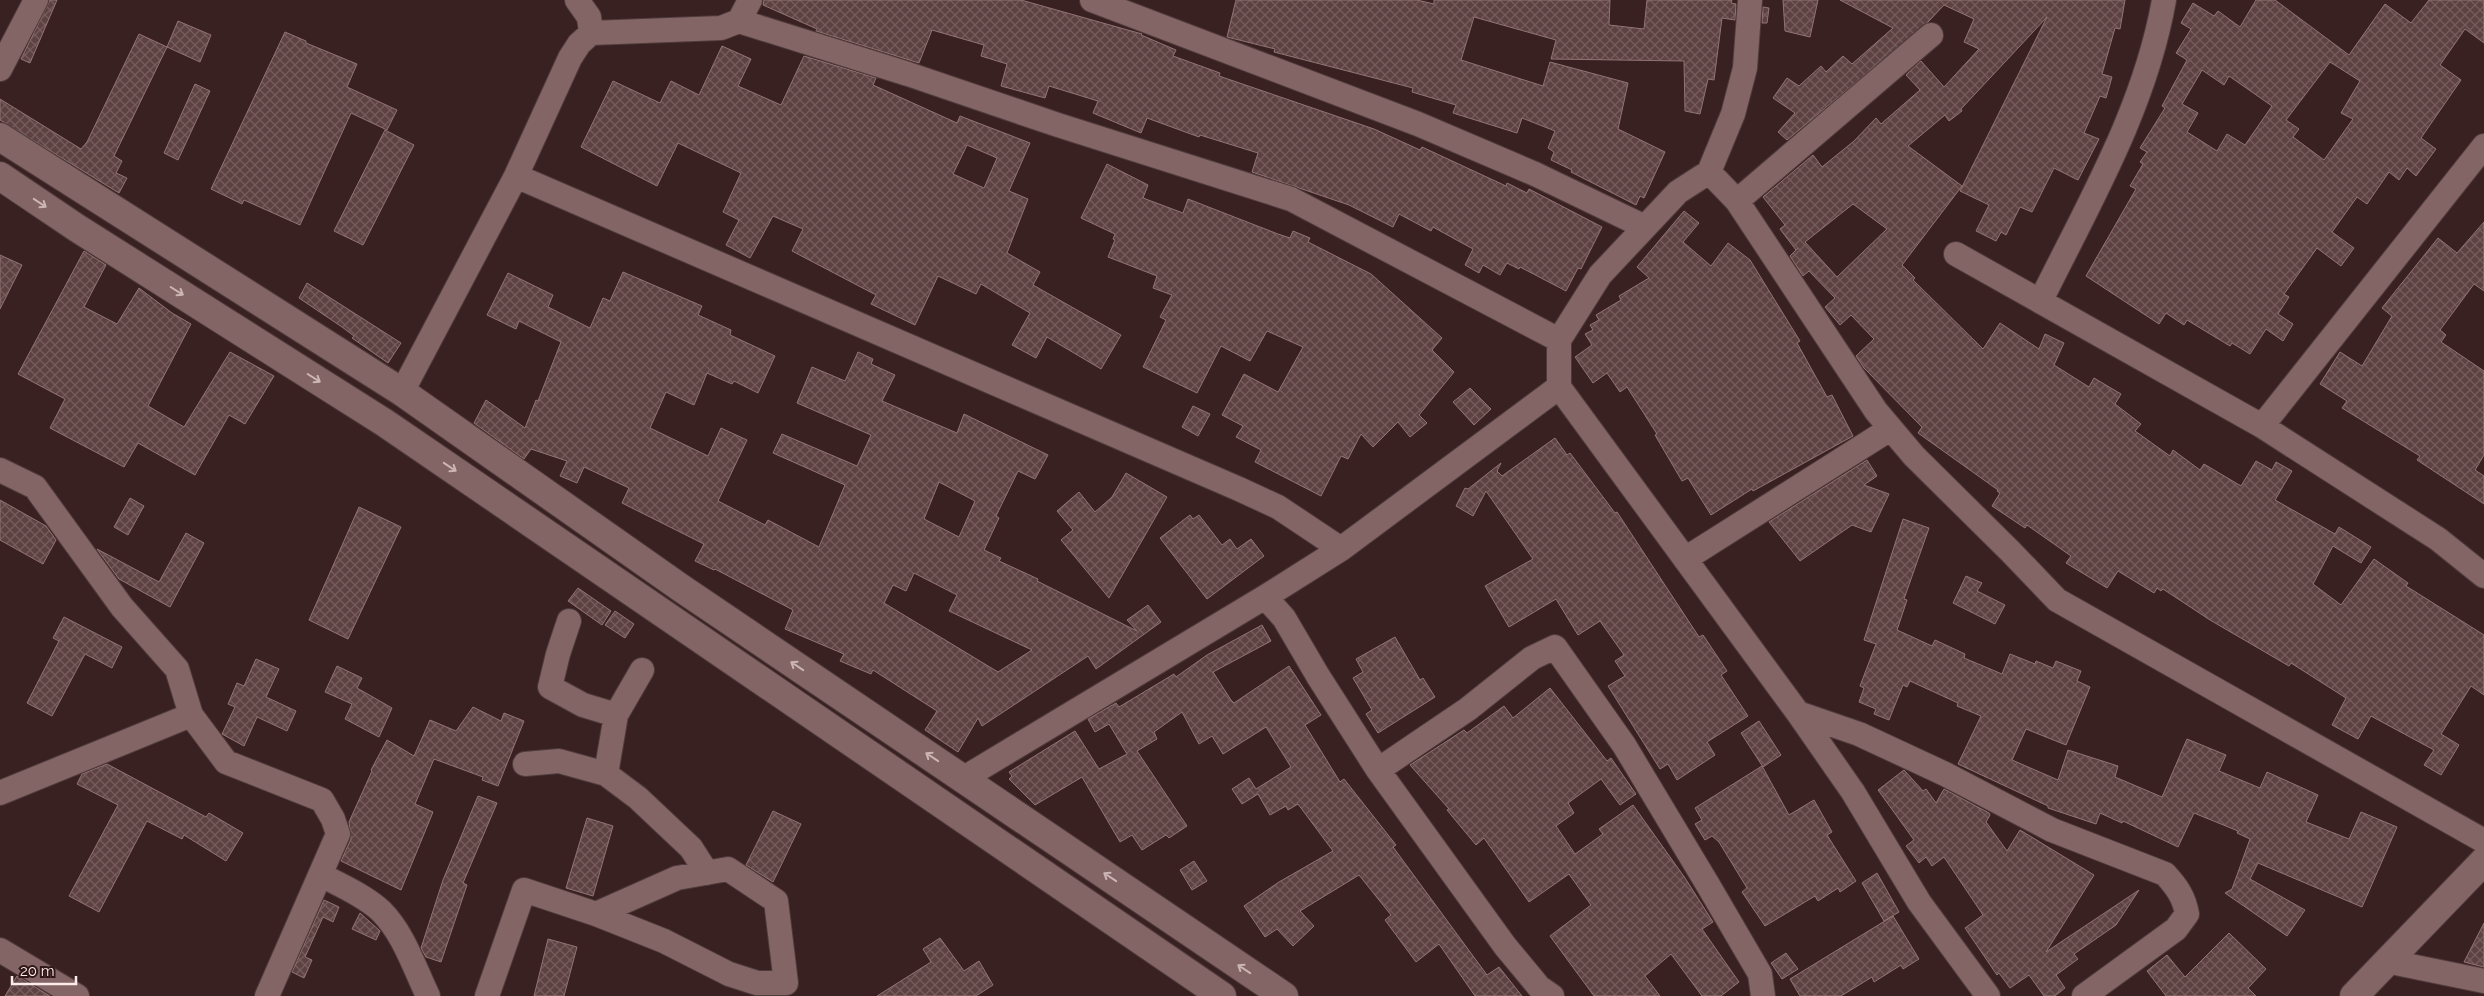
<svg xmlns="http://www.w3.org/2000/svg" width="2484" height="996" viewBox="0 0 2484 996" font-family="Raleway,sans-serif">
	<defs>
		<pattern id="building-cross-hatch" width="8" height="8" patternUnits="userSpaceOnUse" patternTransform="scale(1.25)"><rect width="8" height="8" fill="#5e4242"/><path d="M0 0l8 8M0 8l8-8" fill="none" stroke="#765d5d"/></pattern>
	</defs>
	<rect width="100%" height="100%" fill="#392021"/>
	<path fill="url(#building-cross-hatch)" stroke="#927474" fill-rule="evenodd" d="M50 0H57L30 63 21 59Z
		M764 0H1021L1142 34 1141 35 1176 50 1173 56 1220 73 1219 76 1374 129 1420 150 1422 147 1506 186 1507 183 1527 193 1529 189 1602 227 1581 269 1578 268 1566 291 1520 267 1519 269 1507 263 1500 275 1483 265 1479 273 1465 265 1473 249 1433 227 1431 231 1399 214 1393 227 1349 205 1252 172 1258 153 1200 135 1199 137 1147 118 1141 133 1093 113 1098 101 1049 86 1045 98 1001 86 1007 64 981 56 984 45 932 30 919 63 816 31 817 29 763 5Z
		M1236 0H1417L1434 4V0H1610L1609 25 1644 29 1647 0H1732L1731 3 1736 4 1735 20 1722 18 1714 80 1708 79 1700 114 1685 111 1684 61 1551 59 1556 40 1474 17 1461 60 1543 86 1550 62 1628 83 1618 129 1665 152 1644 198 1640 196 1636 205 1571 172 1572 170 1551 160 1554 152 1548 148 1555 131 1522 118 1517 133 1453 113 1456 105 1412 92 1413 88 1274 52 1275 49 1227 37Z
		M1783 0H1818L1810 37 1785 31Z
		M1840 0H2125L2120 29 2115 28 2102 74 2112 77 2106 98 2100 96 2084 133 2099 139 2078 180 2054 168 2032 212 2020 207 2006 235 2001 232 1996 241 1976 231 1989 205 1960 191 2047 17 1961 109 1962 111 1949 121 1945 115 1908 146 1962 186 1902 265 1915 278 1913 280 1983 349 2000 323 2039 349 2045 334 2064 343 2054 365 2089 387 2094 378 2121 394 2115 404 2141 424 2135 431 2170 456 2173 450 2200 470 2204 464 2241 486 2256 461 2272 470 2276 462 2292 471 2275 500 2335 534 2339 527 2371 547 2361 563 2333 546 2313 584 2341 605 2374 559 2408 583 2406 586 2484 635V695L2471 686 2441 734 2459 745 2441 775 2424 765 2434 750 2371 716 2358 739 2332 725 2346 698 2291 663 2289 666 2210 620 2163 589 2161 591 2157 588 2154 593 2118 571 2107 588 2066 563 2071 556 2027 525 2025 528 1992 506 2000 493 1997 491 1998 490 1918 433 1922 427 1864 368 1856 356 1874 339 1851 315 1840 325 1825 307 1835 298 1809 271 1803 276 1790 256 1798 248 1796 250 1780 229 1785 225 1763 197 1813 155 1822 167 1854 141 1876 118 1881 124 1920 90 1906 75 1921 61 1944 87 1979 49 1964 42 1974 19 1944 5 1928 22 1787 140 1778 132 1795 113 1773 98 1787 78 1799 86 1821 66 1826 72 1843 56 1852 64 1893 28ZM1853 204 1887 229 1837 277 1805 242Z
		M2256 0H2275L2349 55 2385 4 2411 23 2429 0H2484V43L2465 29 2440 65 2461 80 2421 138 2436 149 2416 176 2407 168 2399 180 2389 172 2367 204 2357 197 2332 232 2354 248 2341 266 2317 248 2284 294 2289 297 2278 314 2293 324 2283 341 2266 329 2250 354 2232 343 2230 346 2187 320 2184 325 2166 313 2159 324 2086 276 2136 189 2130 186 2143 164 2140 162 2147 152 2140 148 2165 108 2162 106 2187 60 2176 53 2191 29 2181 23 2193 3 2214 16 2218 11 2240 27ZM2330 62 2360 81 2341 113 2353 119 2324 160 2293 137 2299 129 2286 120ZM2202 70 2224 85 2229 76 2272 106 2245 145 2227 134 2217 151 2187 132 2198 113 2182 104Z
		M1763 7 1769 8 1767 23H1762Z
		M178 21 211 35 200 62 167 47Z
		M285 32 306 41V43L357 64 347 87 397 110 387 130 351 113 300 225 244 200 242 204 211 189Z
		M139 34 167 47 114 156 122 161 116 173 127 178 119 193 0 120V99L81 149 87 142Z
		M722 46 751 59 738 86 781 105 804 56 876 78 873 85 957 123 960 116 1030 143 1009 191 1028 199 1007 253 1040 272 1033 285 1121 335 1101 369 1047 337 1036 358 1012 345 1030 313 981 284 976 294 938 276 915 325 871 304 876 295 792 251 803 229 773 216 750 258 726 245 739 220 723 212 741 173 678 143 657 186 581 147 613 81 660 103 671 81 699 95ZM967 145 997 158 984 188 953 174Z
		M195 84 210 91 178 160 164 153Z
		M385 130 414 145 363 245 334 231Z
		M1107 164 1148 185 1143 198 1183 213 1188 199 1278 234 1290 238 1293 231 1310 238 1308 242 1371 274 1442 338 1432 350 1454 372 1419 415 1427 423 1410 437 1398 422 1373 447 1361 434 1348 459 1341 456 1321 496 1255 462 1261 450 1236 437 1243 426 1222 415 1244 374 1278 392 1303 347 1267 331 1250 361 1221 346 1197 393 1143 367 1166 320 1160 317 1172 295 1153 288 1157 276 1108 257 1115 240 1113 239 1115 234 1081 218Z
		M1684 211 1699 223 1683 242 1711 266 1728 243 1750 260 1800 341 1797 343 1827 397 1832 395 1853 436 1753 491 1752 489 1711 515 1688 478 1682 481 1655 435 1657 434 1627 387 1620 392 1607 373 1593 383 1575 357 1592 345 1585 334 1593 330 1590 325 1599 320 1596 315 1621 300 1619 296 1649 278 1637 267Z
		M2484 222V291L2474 284 2440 330 2446 335 2441 342 2484 371V455L2475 470 2484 476V504L2417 460 2420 456 2342 408 2347 401 2320 384 2340 352 2362 366 2392 316 2382 308 2438 238 2457 253Z
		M84 251 106 265 84 307 117 324 139 288 172 313 191 324 148 406 184 427 230 352 274 376 245 424 229 415 195 475 138 443 124 467 50 428 65 399 18 374Z
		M0 255 22 265 0 309Z
		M623 272 702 306 698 315 731 330 730 335 775 356 758 393 734 381 732 384 707 373 694 405 666 392 650 428 708 456 721 428 747 440 718 501 765 525 768 520 819 547 845 485 773 453 782 434 857 466 871 435 797 403 812 367 845 381 858 352 873 359 871 364 895 375 882 401 957 433 964 414 1048 455 1035 479 1018 471 996 516 999 518 984 550 1001 558 999 561 1038 579 1037 581 1137 631 1127 620 1148 605 1161 622 1096 669 1088 656 982 726 978 718 958 752 925 730 937 711 873 670 871 674 840 661 844 654 785 629 793 610 715 569 714 570 695 561 704 544 622 503 629 488 584 467 577 483 560 476 567 461 531 449 524 459 474 423 486 400 525 428 536 400 538 401 561 342 519 321 516 329 487 315 508 273 553 295 548 307 590 328 603 298 610 301ZM939 482 975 501 959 537 924 519ZM914 573 957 595 949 611 1032 650 998 672 884 603 893 585 906 591Z
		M307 283 401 343 388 363 352 338 354 336 342 327 299 298Z
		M1470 388 1491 409 1474 425 1453 402Z
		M1193 406 1210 414 1198 436 1182 427Z
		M1555 438 1567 455 1570 453 1615 513 1617 512 1699 637 1703 635 1727 671 1721 675 1748 716 1707 742 1715 755 1677 780 1668 764 1660 769 1608 686 1625 676 1615 661 1624 655 1600 621 1578 635 1556 599 1509 627 1485 586 1533 559 1486 491 1473 516 1456 506 1465 488 1468 489 1501 463 1497 471 1502 476Z
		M1867 460 1877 476 1864 485 1889 494 1871 532 1852 525 1800 561 1769 522Z
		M1126 473 1167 497 1109 598 1061 540 1073 530 1057 511 1079 492 1095 512 1112 497Z
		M130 498 144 506 128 535 114 527Z
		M0 500 46 526 56 540 43 564 0 540Z
		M359 507 401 527 348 639 309 620Z
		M1190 515 1193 519 1199 515 1222 545 1230 539 1237 549 1251 539 1264 556 1207 599 1160 538Z
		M1903 519 1929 528 1904 599 1907 600 1897 630 1932 646 1935 640 1965 654 1964 658 2002 674 2010 654 2035 664 2036 661 2053 668 2056 661 2081 671 2077 681 2090 687 2066 745 2026 729 2012 760 2058 780 2068 750 2118 766 2115 777 2162 797 2187 739 2226 755 2219 771 2260 788 2267 772 2318 795 2306 822 2349 839 2361 812 2397 827 2362 907 2258 863 2250 879 2305 910 2287 936 2225 893 2232 889 2250 839 2237 833 2238 831 2194 813 2178 847 2123 821 2122 823 2100 813 2096 824 2048 808V806L1958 764 1981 716 1957 706 1958 703 1910 681 1907 687 1903 685 1889 720 1874 714 1876 709 1859 702 1864 688 1860 686 1876 644 1864 640Z
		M186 533 204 543 170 607 119 579 97 549 159 582Z
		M1966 576 1982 583 1977 591 2005 605 1995 624 1953 603Z
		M578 588 611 611 602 625 568 601Z
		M615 611 634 624 625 638 605 625Z
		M64 617 122 647 112 668 85 654 52 716 27 703 59 641 53 638Z
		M1262 625 1271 641 1213 672 1231 700 1234 703 1289 666 1321 715 1305 725 1340 782 1344 779 1396 845 1393 847 1487 975 1499 967 1522 996H1475L1439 944 1416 962 1385 920 1391 915 1359 875 1300 911 1314 926 1293 946 1277 929 1265 937 1244 906 1279 882 1333 851 1298 804 1288 810 1286 806 1270 815 1258 794 1242 804 1232 789 1249 778 1256 789 1291 767 1266 727 1223 754 1212 736 1199 744 1182 712 1154 732 1157 739 1137 751 1187 826 1169 838 1166 835 1142 850 1132 835 1120 842 1082 777 1035 805 1009 779 1012 776 1009 772 1075 731 1099 769 1127 754 1109 724 1095 732 1088 719 1116 703 1119 707 1174 674 1176 677 1207 655Z
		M1395 637 1420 680 1423 678 1435 697 1378 733 1366 714 1372 710 1353 678 1363 672 1356 659Z
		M256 659 279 669 266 697 296 711 287 731 257 717 244 746 222 734 235 707 228 704 237 683 244 686Z
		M337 666 362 678 357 688 392 708 379 737 345 719 352 704 325 692Z
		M1550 688 1607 761 1611 758 1636 794 1620 805 1601 779 1568 803 1574 813 1556 826 1575 854 1603 834 1599 829 1633 805 1685 878 1713 922 1702 929 1739 982 1721 996H1702L1671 954 1645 976 1660 996H1594L1550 936 1591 905 1569 874 1529 902 1484 838 1476 845 1447 810 1449 809 1410 765 1464 730 1467 733 1504 706 1513 718Z
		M473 707 501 721 504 713 524 721 498 786 482 780 483 777 434 759 415 804 433 812 401 890 341 861 351 839 349 822 372 771 371 770 387 740 414 756 430 720 456 731Z
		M1759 721 1781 755 1763 767 1741 733Z
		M107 764 206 817 209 813 243 833 226 861 184 835 182 839 147 821 99 912 69 896 118 805 77 784 82 774Z
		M1762 766 1789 815 1814 800 1832 832 1827 835 1856 881 1840 892 1838 888 1818 901 1815 896 1765 926 1742 892 1747 888 1719 842 1712 836 1705 840 1695 824 1702 820 1695 808Z
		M1904 770 1923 791 1926 789 1936 803 1944 789 1989 813 1990 815 1986 822 2007 851 2020 830 2094 875 2046 952 2139 890 2116 925 2074 954 2078 959 2056 975 2065 988 2055 996H2044L2029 975 2010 988 1999 973 1997 975 1965 928 1983 915 1944 857 1932 866 1926 857 1919 863 1906 846 1914 840 1878 790Z
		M478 796 497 803 463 883 467 885 441 962 426 957 421 948 443 880Z
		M773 811 801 824 773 882 746 865Z
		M587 818 613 826 593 896 566 888Z
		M1194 861 1207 881 1192 890 1180 870Z
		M1877 873 1899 912 1884 921 1862 883Z
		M324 900 339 907 333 922 323 917 305 957 312 960 304 978 292 972Z
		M360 913 380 931 376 940 352 929Z
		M1893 916 1919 959 1903 969 1901 965 1874 982 1872 977 1841 996H1800L1790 979Z
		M2484 923V967L2464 962Z
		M2229 933 2266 969 2248 988 2256 996H2166L2147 971 2167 955 2185 977Z
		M940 938 964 971 979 961 993 985 976 996H877L931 962 923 949Z
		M548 939 577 947 564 996H534Z
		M1786 953 1798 969 1782 979 1771 963Z
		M17 976 50 996H5Z"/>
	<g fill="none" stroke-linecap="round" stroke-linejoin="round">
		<g stroke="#503b3c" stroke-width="26">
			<path id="street" d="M577 0 589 17 591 33
				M1092 0 1418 124 1535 174 1645 227
				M1750 0 1745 68 1733 114 1709 172 1678 192 1600 275 1559 340V387L1798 713 1853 792 1919 902 1988 996
				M739 21 908 74 1058 125 1291 199 1559 340
				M0 69 36 0
				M1709 172 1737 201 1876 411 1914 456 2011 552 2057 600 2484 841
				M516 176 1239 489 1278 507 1341 549
				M1737 201 1931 35
				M1956 254 2262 426 2438 539 2484 576
				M2041 300C2089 203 2145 108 2164 0
				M402 392 516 176 570 58 579 44 591 33 721 28 739 21 750 0
				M2262 426 2484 146
				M0 470 35 487 122 607 177 669 191 715 226 762 322 800 333 819 338 834 267 996
				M1685 559 1890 429
				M1265 597 1284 618 1318 676 1378 770 1505 946 1539 987 1552 996
				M569 621 558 654 550 687 583 705 616 715
				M1798 713 1859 734 1945 774 2052 830 2165 874C2177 887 2184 897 2187 914L2176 929 2084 996
				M525 764 559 761 606 774 638 798 691 848 707 873
				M1378 770 1468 709 1532 658 1555 647 1624 745 1708 885 1760 974 1763 996
				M606 774 616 715 642 670
				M964 778 1265 597 1341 549 1559 387
				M0 793 191 715
				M321 875C340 885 365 896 381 911 404 934 414 967 428 996
				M0 950 77 996
				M2386 961 2484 981
				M487 996 524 890 596 914 664 941 729 974 757 983H786L776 901 728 869 677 878 596 914"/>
		</g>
		<g stroke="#503b3c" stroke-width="30">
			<path id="secondary" d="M0 137 402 392 681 588 1284 996
				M0 176 77 228 385 423 1222 996
				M2354 996 2484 861"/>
		</g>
		<use href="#street" stroke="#836565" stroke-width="24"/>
		<use href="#secondary" stroke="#836565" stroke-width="28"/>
	</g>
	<defs><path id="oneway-shaft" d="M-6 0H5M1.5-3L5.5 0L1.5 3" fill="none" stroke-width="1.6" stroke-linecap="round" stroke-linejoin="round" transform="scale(1.25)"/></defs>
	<g stroke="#ccb6b5">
		<use href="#oneway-shaft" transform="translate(40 203) rotate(34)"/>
		<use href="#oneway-shaft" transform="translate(177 291) rotate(32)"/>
		<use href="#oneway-shaft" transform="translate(314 378) rotate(32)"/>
		<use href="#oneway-shaft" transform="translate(450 467) rotate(34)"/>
		<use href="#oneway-shaft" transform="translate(797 666) rotate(-146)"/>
		<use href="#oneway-shaft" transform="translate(932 757) rotate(-146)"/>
		<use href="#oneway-shaft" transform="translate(1110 877) rotate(-146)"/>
		<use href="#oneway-shaft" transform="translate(1244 969) rotate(-146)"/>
	</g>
	<path d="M12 976v8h64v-8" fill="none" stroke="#fdeceb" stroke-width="2.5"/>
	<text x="20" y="976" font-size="15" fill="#fdeceb" stroke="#2f1718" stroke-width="4" paint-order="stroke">20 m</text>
</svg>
